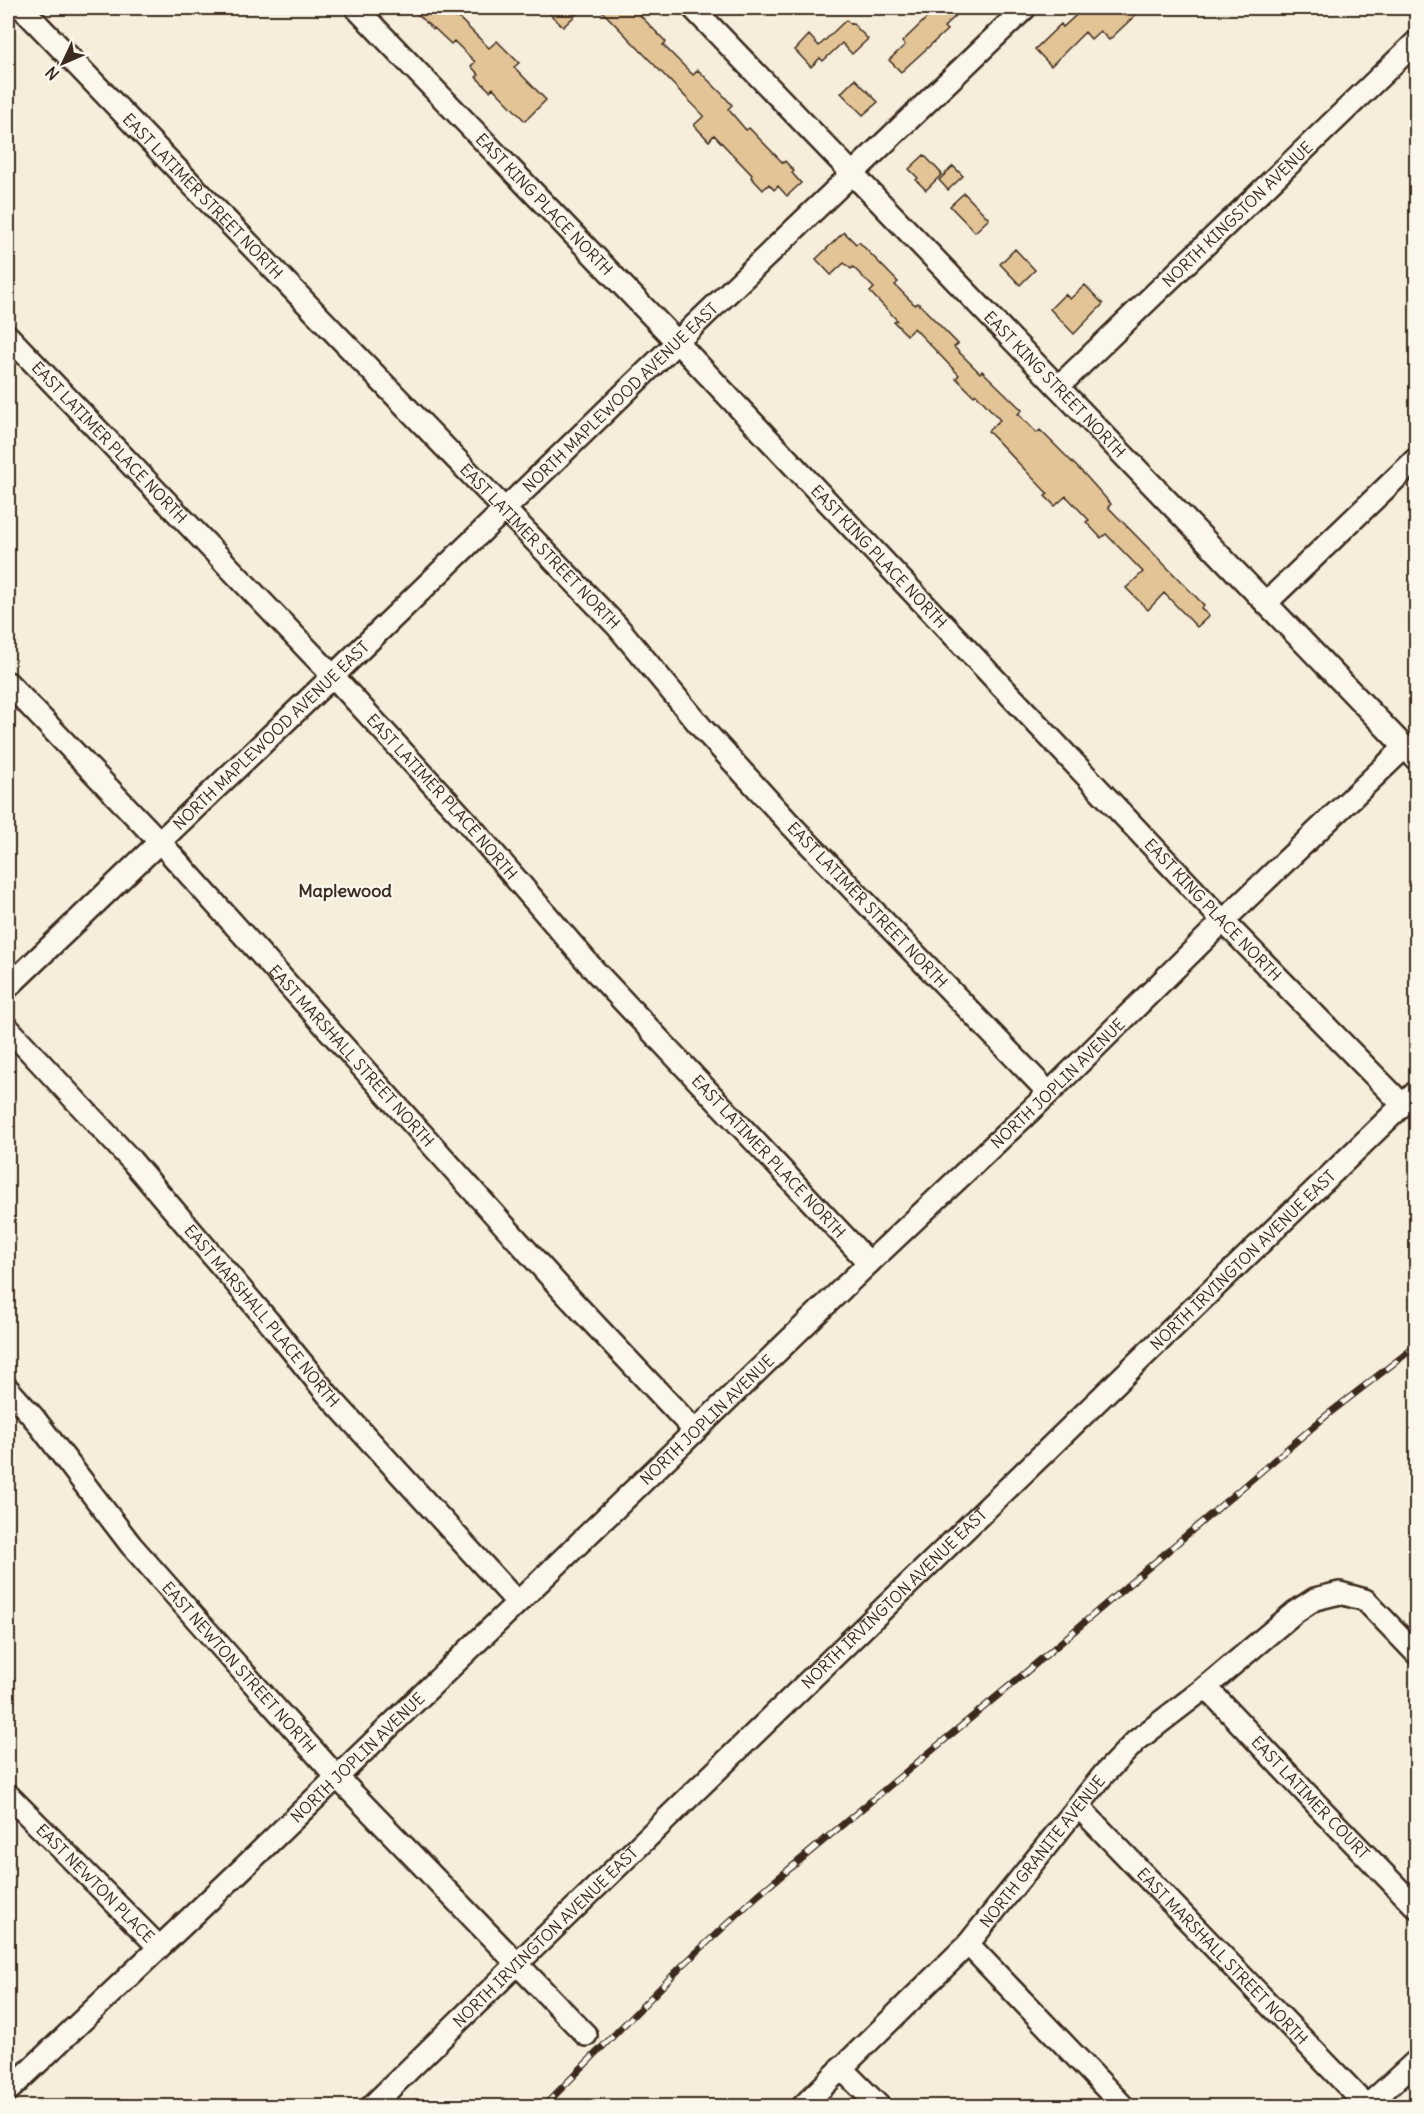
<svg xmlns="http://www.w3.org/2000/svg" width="1424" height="2114" viewBox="0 0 1424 2114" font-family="Delius,sans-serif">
	<rect width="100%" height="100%" fill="#f6eddb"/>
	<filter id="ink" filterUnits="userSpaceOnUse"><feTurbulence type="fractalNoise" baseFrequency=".0167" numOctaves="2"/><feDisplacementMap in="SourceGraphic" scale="12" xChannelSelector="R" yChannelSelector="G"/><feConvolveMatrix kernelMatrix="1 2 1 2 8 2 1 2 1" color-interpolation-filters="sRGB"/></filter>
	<g filter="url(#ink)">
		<path fill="#e2c496" stroke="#3b2a1e" stroke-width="1.5" d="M411 8H445L456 18 458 17 489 48 497 41 519 63 514 67 546 100 525 121 493 88 490 91 476 77 479 75 471 66 475 62 454 41 451 44 434 28 433 29Z
			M544 8H583L563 27Z
			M599 8H633L666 42 663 45 693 75 698 70 723 95 732 105 728 109 746 130 749 128 783 163 785 161 794 171 792 173 801 183 787 196 778 186 774 190 769 184 763 190 751 177 752 175 714 135 709 141 694 125 704 116Z
			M937 8H964L944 27 947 30 901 72 889 60 905 45 902 42Z
			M1084 8H1143L1109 40 1100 31 1091 39 1085 32 1051 66 1035 49 1061 24 1063 27Z
			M846 20 851 24 852 23 868 39 852 54 842 43 823 61 820 58 811 67 795 50 809 35 819 46Z
			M855 79 878 102 863 115 841 93Z
			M924 155 942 174 926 190 916 180 918 178 909 169Z
			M953 166 963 176 948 190 939 180Z
			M964 193 989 219 975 232 950 206Z
			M844 232 856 244 859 242 898 282 895 285 915 305 918 303 958 344 954 347 980 373 982 371 1018 406 1022 410 1018 414 1037 433 1040 430 1086 476 1111 504 1108 507 1200 601 1204 605 1201 608 1209 616 1197 627 1164 593 1148 610 1126 588 1143 572 1106 534 1101 538 1086 522 1089 520 1066 496 1055 506 1045 496 1048 494 988 431 1000 420 976 394 974 396 956 378 959 375 914 328 907 335 894 322 897 320 870 292 874 288 853 267 851 269 844 263 831 275 816 259Z
			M1015 249 1035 270 1020 285 1000 264Z
			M1085 285 1103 304 1074 334 1050 309 1065 294 1070 299Z"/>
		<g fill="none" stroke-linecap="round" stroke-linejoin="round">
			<g stroke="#3b2a1e" stroke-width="26">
				<g id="minor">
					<path id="s1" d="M22 8 617 626 702 728 790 824 1049 1093"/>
					<path id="s2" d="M356 8 677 342 1223 921 1403 1105"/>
					<path id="s3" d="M693 8 1416 759"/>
					<path id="s4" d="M8 336 333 676 467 822 595 971 869 1263"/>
					<path id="s5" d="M1058 387 1416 42"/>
					<path d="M1266 603 1416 459"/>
					<path id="s6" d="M8 683 159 841 564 1292 695 1431"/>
					<path id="s7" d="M8 987 333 676 677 342 1025 8"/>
					<path id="s8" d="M8 1028 131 1160 269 1322 328 1395 517 1602"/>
					<path id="s9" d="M8 1389 34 1418 131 1545 236 1664 336 1776 586 2035"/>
					<path id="s10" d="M1206 1687 1321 1809 1416 1907"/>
					<path id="s11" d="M8 1795 159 1947"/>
					<path id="s12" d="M1079 1807 1367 2106 1416 2061"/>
					<path d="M968 1944 1123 2106"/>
					<path d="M841 2068 879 2106"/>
					<path id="s13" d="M8 2091 243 1868 869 1263 1049 1093 1223 921 1405 747"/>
					<path id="s14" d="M372 2106 517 1964 1416 1092"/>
					<path id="s15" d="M803 2106 968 1944 1104 1774 1136 1741 1206 1687 1295 1612 1315 1599 1340 1593 1365 1600 1416 1653"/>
				</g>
			</g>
			<use href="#minor" stroke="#fbf7ec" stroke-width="21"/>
			<g stroke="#3b2a1e" stroke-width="7">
				<path id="rail" d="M544 2106 683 1965 758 1895 1025 1673 1327 1415 1416 1346"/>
			</g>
			<use href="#rail" stroke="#fbf7ec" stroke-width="4.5" stroke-dasharray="14" stroke-linecap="butt"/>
		</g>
	</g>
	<g text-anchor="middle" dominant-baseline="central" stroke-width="4.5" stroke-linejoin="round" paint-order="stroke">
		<g font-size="16" fill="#3b2a1e" stroke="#fbf7ec">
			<text stroke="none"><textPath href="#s1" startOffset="261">EAST LATIMER STREET NORTH</textPath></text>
			<text stroke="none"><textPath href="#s2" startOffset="272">EAST KING PLACE NORTH</textPath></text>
			<text stroke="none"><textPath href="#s5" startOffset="249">NORTH KINGSTON AVENUE</textPath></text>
			<text stroke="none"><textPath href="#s3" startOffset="522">EAST KING STREET NORTH</textPath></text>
			<text stroke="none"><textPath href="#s7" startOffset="850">NORTH MAPLEWOOD AVENUE EAST</textPath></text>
			<text stroke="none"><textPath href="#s4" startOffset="147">EAST LATIMER PLACE NORTH</textPath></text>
			<text stroke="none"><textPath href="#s1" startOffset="747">EAST LATIMER STREET NORTH</textPath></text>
			<text stroke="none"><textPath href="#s2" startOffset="758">EAST KING PLACE NORTH</textPath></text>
			<text stroke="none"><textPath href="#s7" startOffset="364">NORTH MAPLEWOOD AVENUE EAST</textPath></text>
			<text stroke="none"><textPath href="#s4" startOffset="633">EAST LATIMER PLACE NORTH</textPath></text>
			<text stroke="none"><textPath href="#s1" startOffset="1233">EAST LATIMER STREET NORTH</textPath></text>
			<text stroke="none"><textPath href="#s2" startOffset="1244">EAST KING PLACE NORTH</textPath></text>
			<text stroke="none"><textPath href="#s6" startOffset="507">EAST MARSHALL STREET NORTH</textPath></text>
			<text stroke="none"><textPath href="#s13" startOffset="1455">NORTH JOPLIN AVENUE</textPath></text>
			<text stroke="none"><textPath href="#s4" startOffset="1119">EAST LATIMER PLACE NORTH</textPath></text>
			<text stroke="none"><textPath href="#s14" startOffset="1214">NORTH IRVINGTON AVENUE EAST</textPath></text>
			<text stroke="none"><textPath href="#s8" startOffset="384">EAST MARSHALL PLACE NORTH</textPath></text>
			<text stroke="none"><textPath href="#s13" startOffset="969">NORTH JOPLIN AVENUE</textPath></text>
			<text stroke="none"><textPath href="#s14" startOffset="728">NORTH IRVINGTON AVENUE EAST</textPath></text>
			<text stroke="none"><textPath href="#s9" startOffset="362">EAST NEWTON STREET NORTH</textPath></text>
			<text stroke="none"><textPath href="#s13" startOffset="483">NORTH JOPLIN AVENUE</textPath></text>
			<text stroke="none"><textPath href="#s10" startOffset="152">EAST LATIMER COURT</textPath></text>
			<text stroke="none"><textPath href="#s15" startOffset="350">NORTH GRANITE AVENUE</textPath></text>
			<text stroke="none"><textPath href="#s11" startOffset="124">EAST NEWTON PLACE</textPath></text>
			<text stroke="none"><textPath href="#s14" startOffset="242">NORTH IRVINGTON AVENUE EAST</textPath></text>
			<text stroke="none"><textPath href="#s12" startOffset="207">EAST MARSHALL STREET NORTH</textPath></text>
		</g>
		<g font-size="18" font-weight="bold" fill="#3b2a1e" stroke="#fbf7ec">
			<text x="345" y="890">Maplewood</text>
		</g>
	</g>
	<rect width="1424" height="2114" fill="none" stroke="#fbf7ec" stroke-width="30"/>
	<rect x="15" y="15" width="1394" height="2084" fill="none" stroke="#3b2a1e" stroke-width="2" filter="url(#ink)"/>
	<g transform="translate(63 63) rotate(226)" stroke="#fbf7ec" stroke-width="4.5" paint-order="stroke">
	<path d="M0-4.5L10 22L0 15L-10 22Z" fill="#3b2a1e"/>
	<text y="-9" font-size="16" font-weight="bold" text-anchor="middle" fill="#3b2a1e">N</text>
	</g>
</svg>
